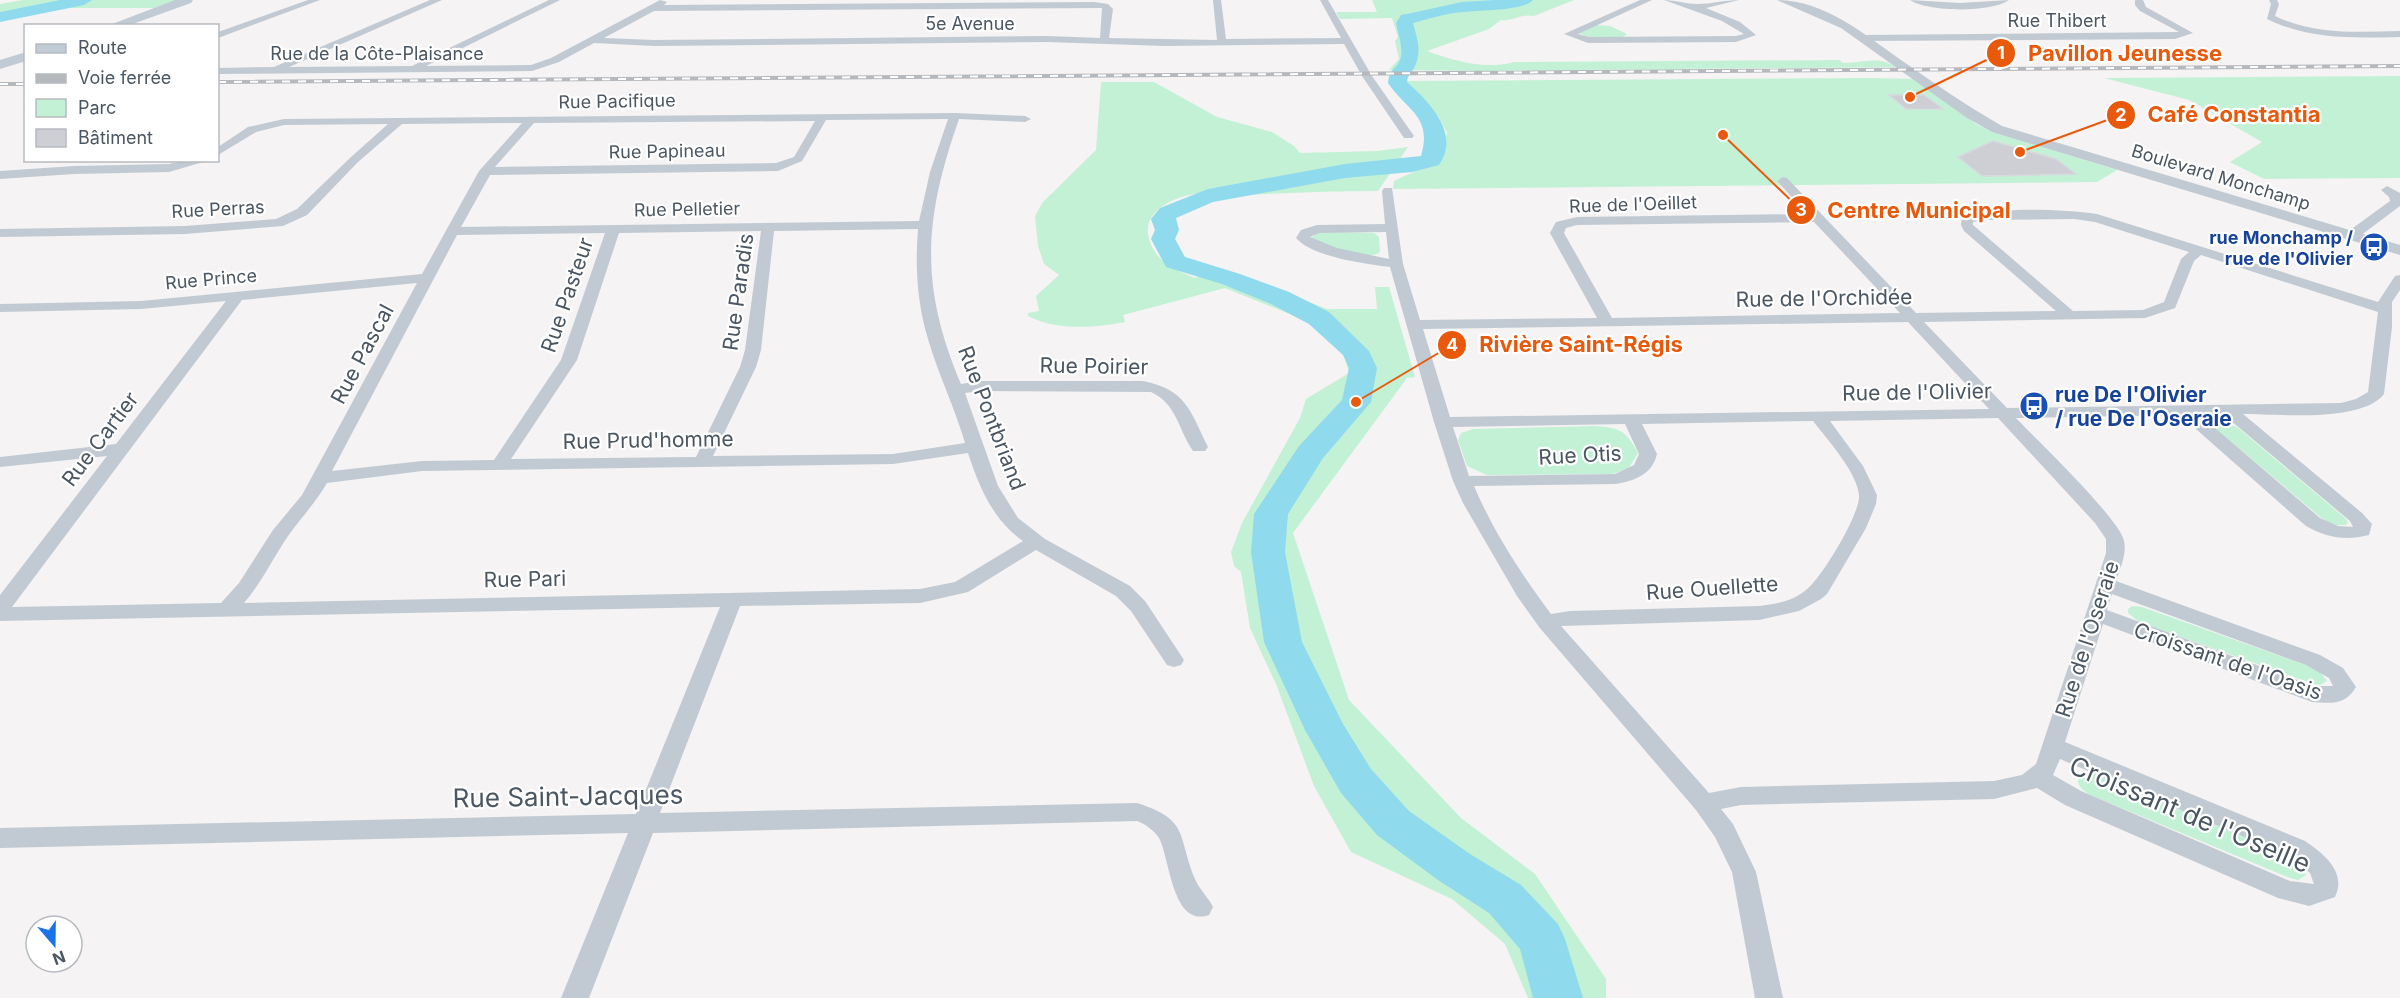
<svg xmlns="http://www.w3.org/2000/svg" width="2400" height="998" viewBox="0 0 2400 998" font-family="Inter,sans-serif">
	<rect width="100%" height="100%" fill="#f5f3f3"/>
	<path fill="#c3f1d5" d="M23 0H81L0 16V4Z
		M89 0H177L154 8H69L0 20V18Z
		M1372 0H1574L1534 16C1522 13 1512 22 1501 20L1489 29 1427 51C1454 61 1486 70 1514 62L1839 60 1843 63C1862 63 1879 55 1896 67L1481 71 1389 70 1399 59 1395 41 1398 37 1392 18 1340 19 1336 12H1377Z
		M1596 25 1610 26 1627 34 1623 37H1587L1579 33Z
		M2400 76V178L2264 179 2230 162 2262 142 2189 100 2104 78Z
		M1873 78 1913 79 1976 124 1990 131 2117 170 2097 182 1393 189 1394 181C1423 167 1437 166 1447 133L1439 117 1416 97 1402 81Z
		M1101 82H1154L1217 117 1272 132 1294 146 1300 153 1377 151 1408 147 1378 191C1332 191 1287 193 1241 195 1226 196 1210 192 1195 194 1174 197 1145 210 1148 234 1153 261 1172 268 1195 278L1215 271 1276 289 1327 309H1377L1375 287H1389L1415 377 1407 378 1293 533 1349 700 1461 818 1535 874 1606 979V998H1528L1505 944 1452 899 1351 852 1314 786 1276 684 1250 628 1241 572 1234 566 1231 552 1242 523 1300 418 1306 399 1349 373 1343 352 1307 321 1225 288 1123 315 1125 322C1093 328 1057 331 1028 316V313L1039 311 1036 296 1059 275 1044 264 1038 246 1035 216 1043 202 1096 150Z
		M1318 232 1374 233 1379 237 1380 252C1369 262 1327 245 1313 241L1311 238Z
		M2221 422 2237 427 2345 518 2348 522 2346 525H2335L2324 520 2215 428 2213 424Z
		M1596 426C1621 428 1626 431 1638 453L1628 469 1612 474 1487 475 1467 466 1458 440 1461 433 1473 429Z
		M2132 606 2142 607 2311 667 2320 672 2327 681 2320 685 2313 684 2139 622 2128 613V609Z
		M2083 773 2094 774 2288 855 2298 862 2306 875 2298 880 2290 878 2090 795C2083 790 2077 787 2078 777Z"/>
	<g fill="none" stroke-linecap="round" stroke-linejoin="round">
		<path fill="#90daee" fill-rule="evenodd" d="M60 0H92L84 5 0 22V12Z
			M1495 0H1533C1524 11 1479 10 1464 12 1447 13 1428 19 1413 23 1417 38 1422 51 1415 66 1412 73 1408 74 1407 82 1429 102 1461 133 1439 165L1412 172 1345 178 1213 202 1176 218 1179 230 1175 239 1185 257 1240 274 1289 292 1329 312 1369 351 1377 368 1371 402 1323 458 1288 514 1285 552 1302 642 1343 724 1371 769 1409 811 1470 854 1521 885 1558 924 1565 939 1583 998H1533L1520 949 1489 913 1438 880 1377 835 1341 793 1305 730 1264 642 1251 552 1254 514 1299 446 1342 400 1349 368 1343 355 1309 324 1271 304 1222 284 1166 267 1151 239 1155 230 1151 219 1160 208 1208 189 1345 164 1421 156C1433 116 1406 110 1388 83 1390 68 1393 72 1399 62 1405 51 1398 35 1396 23L1401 15 1407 14 1462 2Z"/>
	</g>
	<path fill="#cdcfd5" stroke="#d7d9de" stroke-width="1.5" d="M1889 95H1924L1943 109H1906Z
		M1993 141 2056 159 2076 174 1982 176 1958 157Z"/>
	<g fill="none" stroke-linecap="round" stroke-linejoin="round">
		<path fill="#c1cad2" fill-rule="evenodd" d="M308 0H320L218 38V32Z
			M430 0H442L289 67 412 66 549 0H560L426 66 531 65 551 58 660 0 667 2 664 5 1094 2 1108 4 1113 9 1109 38 1217 40 1213 0H1221L1226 39 1341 38 1320 0H1328L1372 76 1414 136 1412 138H1404L1362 76 1344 44 1165 46 1047 42 654 46 594 43 559 62 532 71 218 74V68L274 67ZM1102 8 1100 38 1047 36 654 40 604 38 654 11Z
			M1640 0H1652L1578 34 1589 37 1736 36 1744 34 1722 21 1664 0C1675 0 1686 4 1697 4 1711 4 1725 0 1739 0L1706 8 1740 22 1756 35 1736 42 1588 43 1564 34Z
			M1910 0 1960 3 2009 0C1991 13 1928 12 1910 0Z
			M2135 0H2143L2146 7 2193 33 2175 39 1863 41 1858 38 1863 35 2179 32 2140 11 2135 5Z
			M2269 0H2277L2279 4 2275 16C2315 35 2357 32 2400 31V37C2353 38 2310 40 2267 19L2271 4Z
			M955 113 1025 116 1031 119 1025 122 959 119C924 219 919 285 961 384L978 381H1143C1187 390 1190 411 1208 447L1205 451H1193C1178 429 1177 404 1151 392L978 391 965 393 998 486 1018 518 1045 539 1130 586 1145 601 1184 660 1181 665 1174 667 1167 665 1131 611 1116 596 1036 550 968 592 920 603 740 606 660 813 1137 803C1190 820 1177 835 1195 879 1199 889 1208 897 1213 907L1209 915C1172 928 1170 858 1159 838 1154 830 1145 824 1137 821L653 833 589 998H561L628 833 0 848V828L636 814 720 607 0 621V595L107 456 0 467V457L116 444 226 301 141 309 0 312V304L141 301 422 274 479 171 522 123 402 124 358 162 307 215 283 226 185 234 0 237V229L185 226 276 219 297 209 350 158 388 124 284 125 256 132 218 155V147L248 127 284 119ZM948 119 930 172 919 221 461 227 490 175 778 171 802 161 826 120ZM815 121 794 157 776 163 495 167 534 123ZM918 229C915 266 917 303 928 339 938 374 955 408 965 443L893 454 713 456 756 367 761 350 774 231ZM761 231 745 350 740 367 696 457 511 459 577 360 619 233ZM605 233 561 360 494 460 422 461 332 471 457 235ZM417 283 302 495 273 530 239 583 221 603 12 607 242 300ZM968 453C979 487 993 520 1023 541L955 582 920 589 244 603C262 582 273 558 288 536 301 518 316 502 327 483L422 471 893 464Z
			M186 160H210L169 172 74 174 0 179V171L74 166 169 164Z
			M1783 177 1787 178 1916 313 2056 311 1964 231 1961 225 1962 217C1997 207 2060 209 2097 214L2378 302 2395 276 2400 275V290L2392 302V327L2384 394C2362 423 2277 414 2243 414L2362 513 2372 524 2369 535C2346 541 2327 538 2306 526L2180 415 2016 418C2036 439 2120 519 2124 541 2127 554 2120 569 2116 581L2320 655 2343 668 2356 687C2345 706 2331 703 2312 702L2103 624 2065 742 2305 841C2324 854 2347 872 2335 897L2309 906 2278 898 2065 805 2037 788 1994 799 1741 805 1721 809 1733 824 1756 872 1783 998H1755L1732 872 1715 837 1696 810 1539 627 1517 596 1463 503 1453 481 1434 422 1390 267C1366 264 1312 257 1296 238L1301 230 1317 225 1385 224 1382 191 1384 188H1392L1403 264 1420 320 1597 318 1550 233 1556 222 1577 217 1807 214 1777 181ZM2074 219 2095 222 2189 252 2181 259 2164 302 2143 310 2073 311 1973 225V222L1981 220ZM1814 222 1900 313 1612 318 1564 233 1566 228 1577 225ZM1386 232 1389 259 1337 248 1310 237 1319 233ZM2201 255 2378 312 2368 392 2356 399 2341 403 2007 408 1924 322 2145 318 2175 308 2194 261ZM1908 322 1989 409 1450 417 1423 329ZM2200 415H2224L2350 521 2353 527 2338 526 2320 518ZM1998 418 2095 523 2106 539V553L2036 764 2022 775 1994 781 1741 787 1709 793 1561 626 1759 620 1799 611 1821 599 1827 594 1866 528 1876 504 1877 495 1863 466 1830 421ZM1813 421C1827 439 1857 472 1859 495 1861 513 1821 579 1806 590 1793 601 1776 604 1759 606L1570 611 1551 614C1522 575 1493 531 1474 486L1615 484C1634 481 1652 475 1657 454L1642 424ZM1625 424 1639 454 1634 465 1615 474 1469 476 1453 427ZM2112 594 2306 665 2329 678 2333 686H2314L2107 610ZM2060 759 2287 855 2310 873 2314 884 2290 881 2081 791 2053 775Z
			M2387 186 2400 193V206L2356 239H2346L2344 236 2346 233 2390 201 2389 197 2381 190Z"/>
		<path fill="#c1cad2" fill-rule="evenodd" d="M1777 0C1824 0 1864 34 1901 60 1934 83 1967 106 2002 126L2400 245V255L1992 132 1967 118 1841 28Z"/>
		<path fill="#c1cbd6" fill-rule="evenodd" d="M175 0H193L191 3 127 26H107Z
			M26 52V61L0 69V60Z"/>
		<g stroke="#b5b8bd" stroke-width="4">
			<path id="rail" d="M218 82 2400 66
				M0 84H26"/>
		</g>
		<use href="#rail" stroke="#fff" stroke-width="2" stroke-dasharray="8" stroke-linecap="butt"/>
	</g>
	<defs>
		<g id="bus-disc" transform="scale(1.5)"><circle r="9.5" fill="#1a4fb4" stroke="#fff"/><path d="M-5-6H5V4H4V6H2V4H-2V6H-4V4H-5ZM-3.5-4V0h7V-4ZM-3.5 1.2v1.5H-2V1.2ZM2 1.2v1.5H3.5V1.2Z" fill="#fff"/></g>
	</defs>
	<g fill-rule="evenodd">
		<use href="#bus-disc" x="2374" y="247"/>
		<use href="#bus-disc" x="2034" y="406"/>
	</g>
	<g text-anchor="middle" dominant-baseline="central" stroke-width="4.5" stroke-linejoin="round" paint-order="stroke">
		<g font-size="18" fill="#4a5661" stroke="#fff">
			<text x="2057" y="20">Rue Thibert</text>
			<text x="970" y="23">5e Avenue</text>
			<text x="377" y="53">Rue de la Côte-Plaisance</text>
			<text transform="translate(617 101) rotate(-1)">Rue Pacifique</text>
			<text transform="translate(667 151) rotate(-1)">Rue Papineau</text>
			<text transform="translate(2221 177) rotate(17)">Boulevard Monchamp</text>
			<text transform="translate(1633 204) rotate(-2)">Rue de l'Oeillet</text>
			<text transform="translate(218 209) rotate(-3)">Rue Perras</text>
			<text transform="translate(687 209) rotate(-1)">Rue Pelletier</text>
			<text transform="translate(211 279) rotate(-5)">Rue Prince</text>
		</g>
		<g font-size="18" font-weight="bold" fill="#164399" stroke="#fff" text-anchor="end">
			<text x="2353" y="237">rue Monchamp /<tspan x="2353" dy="21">rue de l'Olivier</tspan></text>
		</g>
		<g font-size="21" fill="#4a5661" stroke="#fff">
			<text transform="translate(738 292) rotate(-82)">Rue Paradis</text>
			<text transform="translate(567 295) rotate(-71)">Rue Pasteur</text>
			<text transform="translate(1824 298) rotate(-1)">Rue de l'Orchidée</text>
			<text transform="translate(362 354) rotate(-62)">Rue Pascal</text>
			<text transform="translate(1094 366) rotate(1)">Rue Poirier</text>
			<text transform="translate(1917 392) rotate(-1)">Rue de l'Olivier</text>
			<text transform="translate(992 418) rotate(69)">Rue Pontbriand</text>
			<text transform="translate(100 439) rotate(-53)">Rue Cartier</text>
			<text transform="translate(648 440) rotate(-1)">Rue Prud'homme</text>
			<text transform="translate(1580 455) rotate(-3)">Rue Otis</text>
			<text transform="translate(525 579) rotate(-1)">Rue Pari</text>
			<text transform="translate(1712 588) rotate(-4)">Rue Ouellette</text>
			<text transform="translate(2087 639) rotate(-72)">Rue de l'Oseraie</text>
			<text transform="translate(2228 661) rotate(19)">Croissant de l'Oasis</text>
		</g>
		<g font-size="21" font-weight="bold" fill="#164399" stroke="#fff" text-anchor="start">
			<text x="2055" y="394">rue De l'Olivier<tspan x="2055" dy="24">/ rue De l'Oseraie</tspan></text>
		</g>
		<g font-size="26" fill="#4a5661" stroke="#fff">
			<text transform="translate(568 796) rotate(-1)">Rue Saint-Jacques</text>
			<text transform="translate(2190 814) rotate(23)">Croissant de l'Oseille</text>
		</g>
	</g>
	<path fill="none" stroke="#e8590c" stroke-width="2" d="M1910 97L2001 53M2020 152L2121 115M1723 135L1801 210M1356 402L1452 345"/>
	<g fill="#e8590c" stroke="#fff" stroke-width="2">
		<circle cx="1910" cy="97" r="6"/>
		<circle cx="2020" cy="152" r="6"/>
		<circle cx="1723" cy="135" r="6"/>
		<circle cx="1356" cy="402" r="6"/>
		<circle cx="2001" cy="53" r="15"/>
		<circle cx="2121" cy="115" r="15"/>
		<circle cx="1801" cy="210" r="15"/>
		<circle cx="1452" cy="345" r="15"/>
	</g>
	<g font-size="18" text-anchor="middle" font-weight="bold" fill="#fff">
		<text x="2001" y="59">1</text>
		<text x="2121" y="121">2</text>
		<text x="1801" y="216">3</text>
		<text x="1452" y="351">4</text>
	</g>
	<g font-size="22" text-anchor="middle" font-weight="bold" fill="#e8590c" stroke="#fff" stroke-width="4.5" stroke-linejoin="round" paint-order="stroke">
		<text x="2125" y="61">Pavillon Jeunesse</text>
		<text x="2234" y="122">Café Constantia</text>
		<text x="1919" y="218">Centre Municipal</text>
		<text x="1581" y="352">Rivière Saint-Régis</text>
	</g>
	<rect x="24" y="24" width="195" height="138" fill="#ffffff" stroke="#b7bbc0" stroke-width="1.5"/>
	<rect x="36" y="44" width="30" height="9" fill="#c1cbd6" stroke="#b7bbc0" stroke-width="1.5"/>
	<text x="78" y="54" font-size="18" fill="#4a5661">Route</text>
	<rect x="36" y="74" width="30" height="9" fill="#b5b8bd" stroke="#b7bbc0" stroke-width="1.5"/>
	<text x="78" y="84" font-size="18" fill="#4a5661">Voie ferrée</text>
	<rect x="36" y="99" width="30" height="18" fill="#c3f1d5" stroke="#b7bbc0" stroke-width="1.5"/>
	<text x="78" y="114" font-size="18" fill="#4a5661">Parc</text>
	<rect x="36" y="129" width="30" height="18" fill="#cdcfd5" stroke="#b7bbc0" stroke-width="1.5"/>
	<text x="78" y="144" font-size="18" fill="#4a5661">Bâtiment</text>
	<g transform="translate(54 944) rotate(160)"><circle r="28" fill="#ffffff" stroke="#b7bbc0" stroke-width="1.5"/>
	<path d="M0-4.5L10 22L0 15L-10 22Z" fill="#1a73e8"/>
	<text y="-9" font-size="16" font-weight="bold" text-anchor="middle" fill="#4a5661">N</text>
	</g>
</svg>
